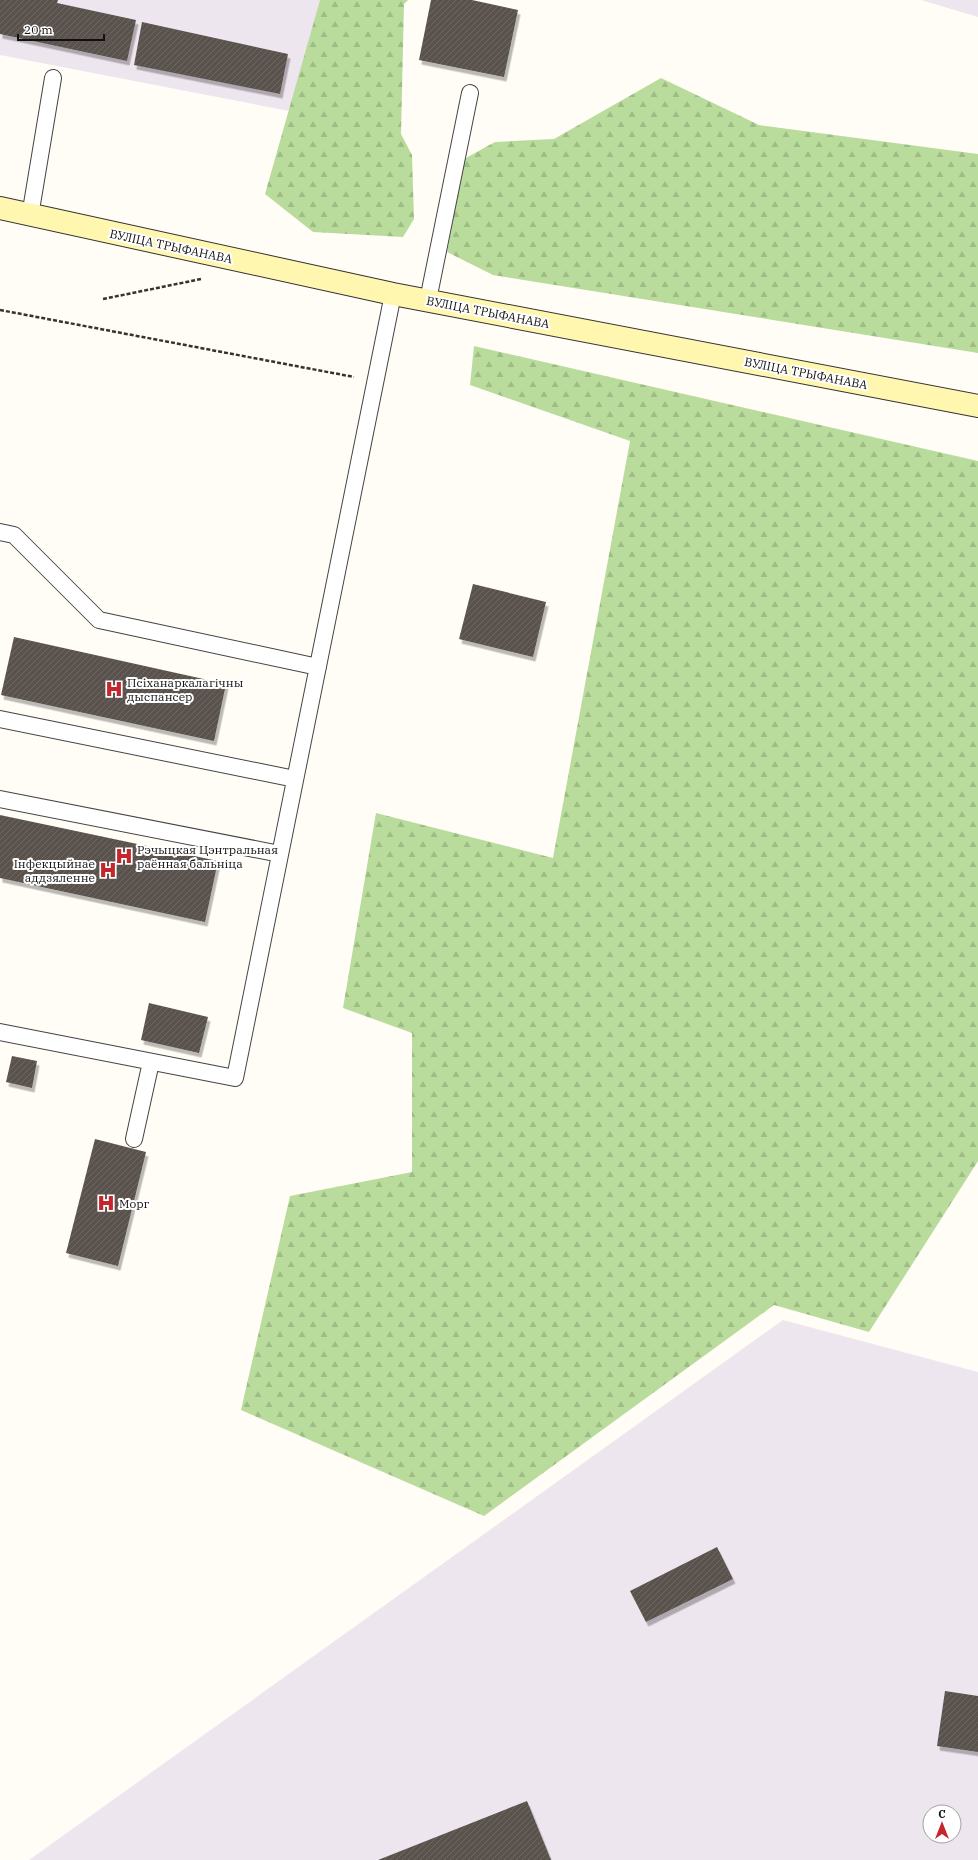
<svg xmlns="http://www.w3.org/2000/svg" width="978" height="1860" viewBox="0 0 978 1860" font-family="'IBM Plex Serif',serif">
	<defs>
		<pattern id="forest-firs" width="22" height="20" patternUnits="userSpaceOnUse"><rect width="22" height="20" fill="#b9dc9c"/><path d="M5 1l3.5 6h-7zM16 11l3.5 6h-7z" fill="#9ebc85"/></pattern>
		<pattern id="building-hatch" width="6" height="6" patternUnits="userSpaceOnUse"><rect width="6" height="6" fill="#5a524d"/><path d="M-1 1l2-2M0 6l6-6M5 7l2-2" fill="none" stroke="#6d6662"/></pattern>
		<filter id="shadow"><feDropShadow dx="2.5" dy="4.5" stdDeviation="0" flood-color="#0004"/></filter>
	</defs>
	<rect width="100%" height="100%" fill="#fffdf5"/>
	<path fill="#eee6ef" fill-rule="evenodd" d="M0 0H376L341 121 0 55Z
		M921 0H978V17Z
		M783 1320 978 1372V1860H29ZM930 1812H954V1836H930Z"/>
	<path fill="url(#forest-firs)" d="M320 0H408L404 4 401 134 412 155 414 219 403 237 313 232 265 194Z
		M661 78 759 125 978 154V353L493 275 447 252 464 159 495 142 554 139Z
		M474 346 978 461V1161L869 1332 774 1305 484 1516 241 1410 290 1196 412 1172V1033L343 1008 376 813 553 858 630 441 470 385Z"/>
	<path fill="url(#building-hatch)" filter="url(#shadow)" d="M0 0H58L57 3 136 20 127 61 0 34Z
		M431 0H472L518 10 504 77 419 60Z
		M142 22 288 54 280 94 134 65Z
		M473 584 546 602 533 657 459 639Z
		M14 637 226 684 214 741 1 695Z
		M0 815 218 861 205 922 0 878Z
		M149 1003 208 1017 199 1053 141 1040Z
		M12 1056 37 1061 32 1088 6 1082Z
		M95 1139 146 1152 118 1266 66 1253Z
		M717 1547 733 1579 646 1622 630 1591Z
		M945 1691 978 1696V1752L937 1746Z
		M527 1801 551 1860H378Z"/>
	<g fill="none" stroke-linecap="round" stroke-linejoin="round">
		<g stroke="#444" stroke-width="18">
			<path id="lane" d="M30 216 53 78
				M428 300 470 93
				M0 532 14 535 99 620 318 667
				M0 719 295 779
				M0 799 280 854
				M0 1032 235 1078 393 294
				M134 1139 151 1062"/>
		</g>
		<g stroke="#333" stroke-width="24">
			<path id="secondary" d="M0 208 393 294 978 406"/>
		</g>
		<path stroke="#333" stroke-width="2.5" stroke-dasharray="4 2" stroke-linecap="butt" d="M103 299 201 279
			M0 310 354 377"/>
		<use href="#lane" stroke="#fff" stroke-width="16"/>
		<use href="#secondary" stroke="#fff6b0" stroke-width="22"/>
	</g>
	<defs>
		<g id="hospital-bare" transform="scale(1.38)"><path d="M-5-5h3v3.5h4V-5h3V5h-3V1.5h-4V5h-3Z" fill="#c4262e" stroke="#fff" stroke-width="2.5" paint-order="stroke"/></g>
	</defs>
	<g fill-rule="evenodd">
		<use href="#hospital-bare" x="114" y="689"/>
		<use href="#hospital-bare" x="124" y="856"/>
		<use href="#hospital-bare" x="108" y="870"/>
		<use href="#hospital-bare" x="106" y="1203"/>
	</g>
	<g text-anchor="middle" dominant-baseline="central" stroke-width="4" stroke-linejoin="round" paint-order="stroke">
		<g font-size="12" fill="#111" stroke="#fff">
			<text transform="translate(171 246) rotate(12)">ВУЛІЦА ТРЫФАНАВА</text>
			<text transform="translate(488 312) rotate(11)">ВУЛІЦА ТРЫФАНАВА</text>
			<text transform="translate(806 373) rotate(11)">ВУЛІЦА ТРЫФАНАВА</text>
		</g>
		<g font-size="12" fill="#111" stroke="#fff" text-anchor="start">
			<text x="127" y="682">Псіханаркалагічны<tspan x="127" dy="14">дыспансер</tspan></text>
			<text x="137" y="849">Рэчыцкая Цэнтральная<tspan x="137" dy="14">раённая бальніца</tspan></text>
			<text x="95" y="863" text-anchor="end">Інфекцыйнае<tspan x="95" dy="14">аддзяленне</tspan></text>
			<text x="119" y="1203">Морг</text>
		</g>
	</g>
	<g transform="translate(942 1824)"><circle r="19" fill="#ffffff" stroke="#a0a0a0"/>
	<path d="M0-3L7 15L0 10L-7 15Z" fill="#c4262e"/>
	<text y="-6" font-size="11" font-weight="bold" text-anchor="middle" fill="#111111">С</text>
	</g>
	<path d="M18 34v6h86v-6" fill="none" stroke="#111111" stroke-width="2"/>
	<text x="24" y="34" font-size="12" fill="#111111" stroke="#ffffff" stroke-width="3" paint-order="stroke">20 m</text>
</svg>
